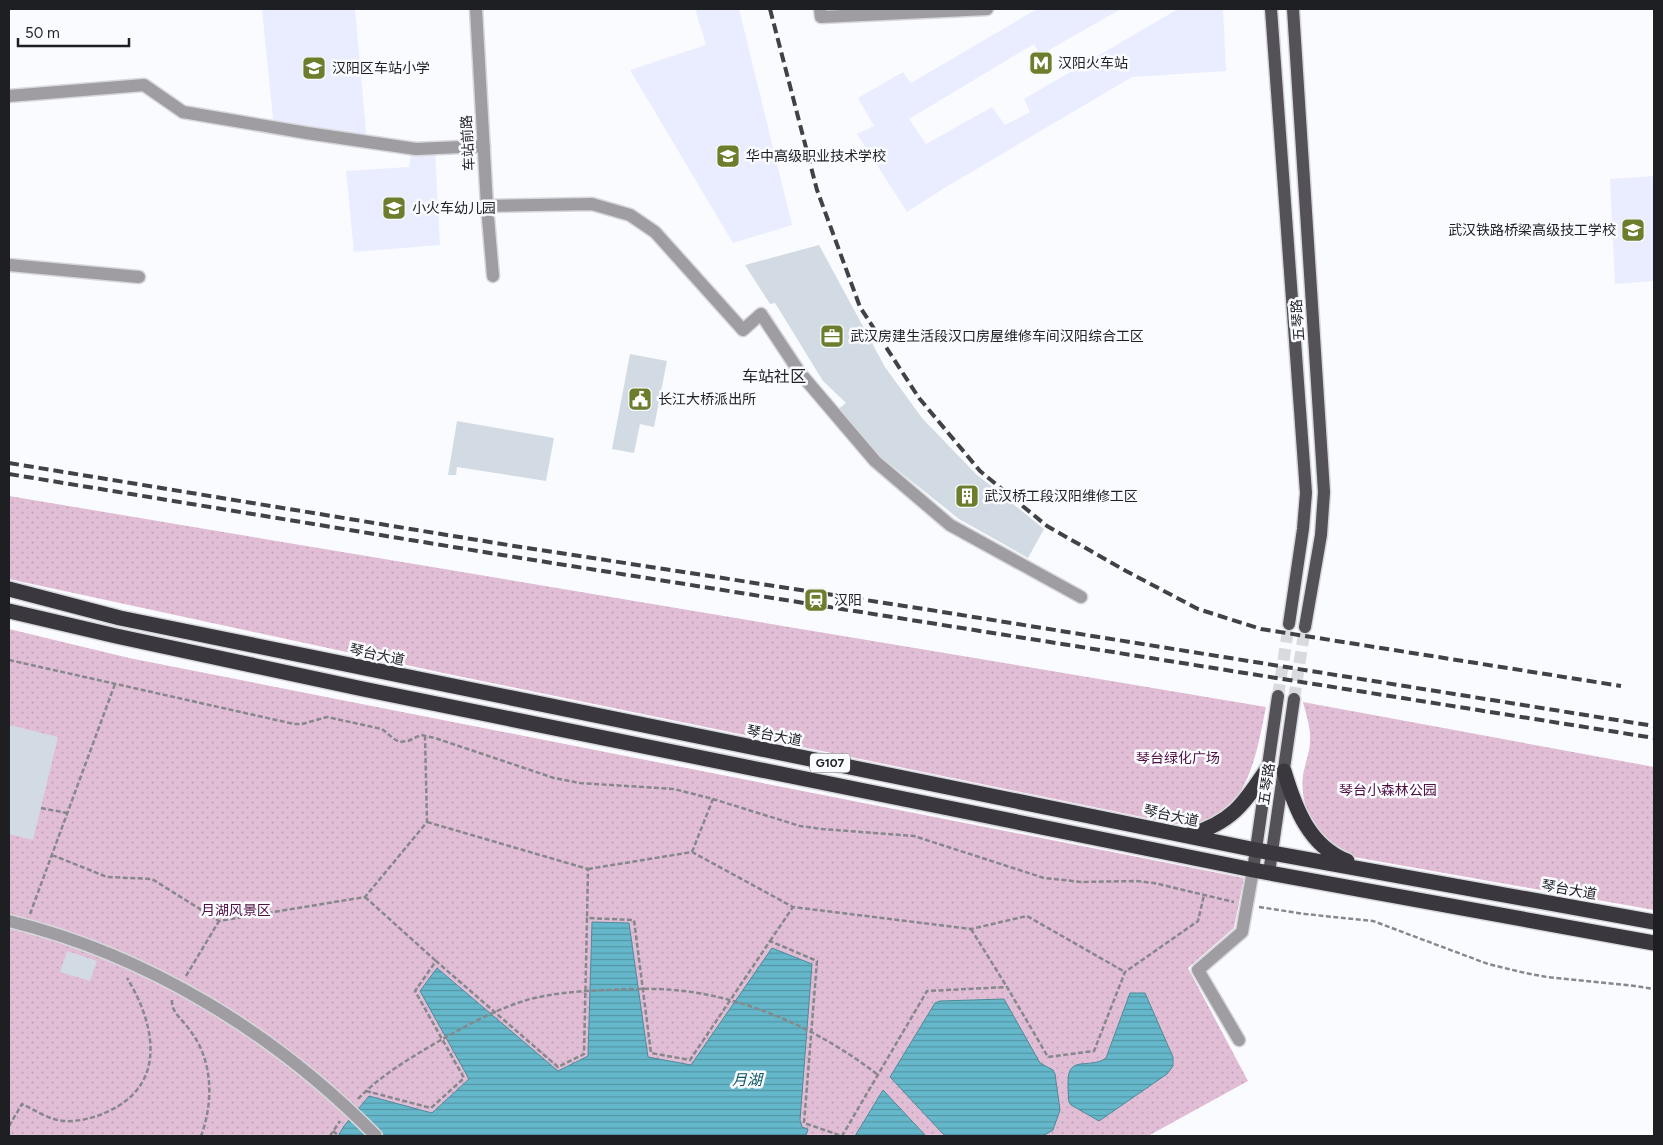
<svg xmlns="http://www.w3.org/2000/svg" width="1663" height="1145" viewBox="0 0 1663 1145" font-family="Figtree,'Noto Sans SC',sans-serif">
	<defs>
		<pattern id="park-dots" width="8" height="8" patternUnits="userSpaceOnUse" patternTransform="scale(1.25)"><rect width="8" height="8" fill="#e1bed6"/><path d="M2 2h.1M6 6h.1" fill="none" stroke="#c1a3b7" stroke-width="1.8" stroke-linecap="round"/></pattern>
		<pattern id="water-rules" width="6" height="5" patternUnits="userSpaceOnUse" patternTransform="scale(1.25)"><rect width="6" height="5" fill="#65b8cb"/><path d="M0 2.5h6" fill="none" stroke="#5395a4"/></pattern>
	</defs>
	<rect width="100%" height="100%" fill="#fafbff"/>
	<path fill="#e9edff" d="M262 9H355L367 142 274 128Z
		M695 9H739L792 225 733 243 630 70 706 45Z
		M1037 9H1121L1040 55 1034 44 909 119 926 144 992 107 1005 125 1030 112 1024 99 1178 9H1223L1226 71 1132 77 946 187 907 212 857 134 874 126 858 98 903 72 911 83Z
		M435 152 440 245 354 252 346 171 409 167 411 154Z
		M1654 176V281L1615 284 1610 179Z"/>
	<path fill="url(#park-dots)" d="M9 496 1266 707C1258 746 1250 804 1207 822 1197 825 1186 824 1176 824L448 674 9 579Z
		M9 629 129 658 1244 878 1234 928 1188 968 1248 1081 1148 1136H9Z
		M1303 702 1654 767V910L1354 857C1319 845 1299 812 1303 775 1305 763 1310 752 1310 741 1311 728 1306 714 1303 702Z"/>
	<path fill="url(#water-rules)" stroke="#508a99" d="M592 922 629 923 648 1057 691 1065 772 948 812 964 800 1120 802 1127 808 1129 806 1136H338L344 1126 369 1096 432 1113 469 1079 420 991 437 968 558 1071 588 1056Z
		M1130 993H1145L1173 1057V1066L1167 1074 1099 1121 1071 1105 1069 1102C1068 1095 1068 1089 1068 1082 1068 1054 1089 1070 1106 1058Z
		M1004 999 1040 1063 1053 1070 1055 1074 1060 1110 1053 1130 1043 1136H945L890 1077 935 1003 940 1001Z
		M883 1090 926 1136H855Z"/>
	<path fill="#d2dbe3" d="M819 245 885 367 922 418 976 474 1044 529 1028 558 959 519 876 453 837 410 846 403 823 381 775 303 770 304 745 265Z
		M630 354 667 361 654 427 640 424 634 453 612 449Z
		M457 421 554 438 546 481 457 467 456 475H448Z
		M9 725 58 737 33 840 9 834Z
		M67 951 97 961 90 981 60 972Z"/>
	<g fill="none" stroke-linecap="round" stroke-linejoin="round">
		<path stroke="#d9dade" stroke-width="12" stroke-dasharray="12 6" stroke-linecap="butt" d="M1278 696 1289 624
			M1294 699 1305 627"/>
		<g stroke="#d7d8dc" stroke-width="15">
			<path id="minor" d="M476 9 487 206 493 276
				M820 9 821 17 987 9
				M9 96 144 85 183 112 307 133 416 149 484 146
				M487 206 592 204 630 215 655 232 743 330 761 314 800 373 875 461 950 525 1081 597
				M9 265 139 277
				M9 921C148 955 276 1034 376 1136
				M1239 1040 1198 970 1242 932 1253 870"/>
		</g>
		<g stroke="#d7d8dc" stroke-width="15">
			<path id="major" d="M1271 9 1306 493 1303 529 1289 624
				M1293 9 1324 492 1321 535 1305 627
				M1253 870 1278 696
				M1269 873 1294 699"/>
		</g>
		<g stroke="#d7d8dc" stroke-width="18">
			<path id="highway" d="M9 589 120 618 1256 850 1654 922
				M9 611 116 636 363 689 1253 870 1654 943
				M1284 771C1295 808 1309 846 1347 861
				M1189 835C1231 823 1244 804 1267 769"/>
		</g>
		<path stroke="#87888c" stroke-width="2.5" stroke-dasharray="5 2.5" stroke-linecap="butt" d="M9 660 294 724H302L327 717 382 729 394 739 400 742 408 741 421 735 435 738 554 778 580 783 674 789 713 799 800 826 822 829 914 836 1044 878 1082 882 1136 881 1154 883 1234 902
			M41 808 67 813
			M427 822 588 869 587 918
			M692 852 713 799
			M52 855 107 877 152 879 219 921 365 897 427 822 425 736
			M588 869 692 852 793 907 971 929 1027 916 1125 972
			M365 897 436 961
			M1259 907 1305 914 1373 921 1488 964 1525 973 1547 977 1635 986 1654 989
			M30 914 115 684
			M971 929 1007 987
			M770 941 793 907
			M186 976 219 921
			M172 1000C171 1012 182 1019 189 1029 213 1059 214 1101 201 1136
			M366 1091 431 1108 464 1078 415 991 436 961 558 1067 584 1054 587 918 634 920 651 1053 690 1060 770 941 817 961 804 1123 842 1136 927 991 1007 987 1048 1057 1094 1051 1125 972 1198 921 1204 895
			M358 1099C380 1076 407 1060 434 1044 465 1026 496 1009 530 999 555 993 580 991 606 990 628 989 651 988 674 990 746 996 822 1031 878 1075
			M9 1126 22 1104C35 1110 49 1120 64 1121 80 1122 97 1117 111 1110 168 1082 154 1022 127 978
			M333 1131 339 1136
			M330 1136 340 1121"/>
		<use href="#minor" stroke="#9f9da1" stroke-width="12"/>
		<use href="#major" stroke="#545158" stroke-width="12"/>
		<use href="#highway" stroke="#3b373f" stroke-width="15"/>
		<path stroke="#414246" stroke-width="4" stroke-dasharray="10 5" stroke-linecap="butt" d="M770 9 817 190 860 307 919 398 980 471 1047 526 1126 571 1198 609 1261 629 1621 686
			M9 463 508 545 924 609 1654 726
			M9 474 502 555 1654 738"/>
	</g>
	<defs>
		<g id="metro-square" transform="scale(1.25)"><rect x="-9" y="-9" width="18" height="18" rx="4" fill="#6c7e2e" stroke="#fafbff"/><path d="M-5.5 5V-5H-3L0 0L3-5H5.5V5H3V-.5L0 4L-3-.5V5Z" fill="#fff"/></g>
		<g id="school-square" transform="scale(1.25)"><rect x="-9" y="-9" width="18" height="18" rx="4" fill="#6c7e2e" stroke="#fafbff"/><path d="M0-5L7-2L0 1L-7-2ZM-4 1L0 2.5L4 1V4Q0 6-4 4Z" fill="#fff"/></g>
		<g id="office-square" transform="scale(1.25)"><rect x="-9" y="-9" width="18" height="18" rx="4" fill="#6c7e2e" stroke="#fafbff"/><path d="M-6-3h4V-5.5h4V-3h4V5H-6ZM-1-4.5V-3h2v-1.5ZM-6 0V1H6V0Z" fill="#fff"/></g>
		<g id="civic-square" transform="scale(1.25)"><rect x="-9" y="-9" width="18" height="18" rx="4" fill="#6c7e2e" stroke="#fafbff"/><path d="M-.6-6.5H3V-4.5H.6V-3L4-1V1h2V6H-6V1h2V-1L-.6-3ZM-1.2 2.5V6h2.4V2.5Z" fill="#fff"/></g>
		<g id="building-square" transform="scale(1.25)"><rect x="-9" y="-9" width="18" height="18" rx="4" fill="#6c7e2e" stroke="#fafbff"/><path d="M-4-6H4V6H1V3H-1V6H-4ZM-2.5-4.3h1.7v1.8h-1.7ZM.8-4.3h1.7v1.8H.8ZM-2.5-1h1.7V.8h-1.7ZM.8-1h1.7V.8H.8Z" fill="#fff"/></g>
		<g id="station-square" transform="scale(1.25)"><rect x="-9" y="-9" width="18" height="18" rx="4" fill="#6c7e2e" stroke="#fafbff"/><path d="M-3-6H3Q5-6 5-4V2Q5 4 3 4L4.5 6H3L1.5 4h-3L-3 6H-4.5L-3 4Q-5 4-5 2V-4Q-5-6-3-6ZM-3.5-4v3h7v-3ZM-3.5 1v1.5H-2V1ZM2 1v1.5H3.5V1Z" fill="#fff"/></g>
	</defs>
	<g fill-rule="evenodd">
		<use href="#metro-square" x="1041" y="63"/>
		<use href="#school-square" x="314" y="68"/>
		<use href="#school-square" x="728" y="156"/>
		<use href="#school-square" x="394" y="208"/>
		<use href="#school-square" x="1633" y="230"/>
		<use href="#office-square" x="832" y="336"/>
		<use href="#civic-square" x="640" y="399"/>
		<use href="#building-square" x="967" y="496"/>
		<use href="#station-square" x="816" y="600"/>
	</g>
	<g text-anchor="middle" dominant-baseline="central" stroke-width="5" stroke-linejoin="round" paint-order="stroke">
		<rect fill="#fafbff" stroke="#606165" stroke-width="1" x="810" y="753.5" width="40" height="19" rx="4"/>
		<g font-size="12" font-weight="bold" fill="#1e1f23">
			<text x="830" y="763">G107</text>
		</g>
		<g font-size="14" fill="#1e1f23" stroke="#fafbff" text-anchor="start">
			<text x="1058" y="63">汉阳火车站</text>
			<text x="332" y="68">汉阳区车站小学</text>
			<text x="746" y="156">华中高级职业技术学校</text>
			<text x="412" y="208">小火车幼儿园</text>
			<text x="1616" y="230" text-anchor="end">武汉铁路桥梁高级技工学校</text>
			<text x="850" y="336">武汉房建生活段汉口房屋维修车间汉阳综合工区</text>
			<text x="658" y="399">长江大桥派出所</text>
			<text x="984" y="496">武汉桥工段汉阳维修工区</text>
			<text x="834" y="600">汉阳</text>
		</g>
		<g font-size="14" fill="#1e1f23" stroke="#fafbff">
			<text transform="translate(468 143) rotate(-93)">车站前路</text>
			<text transform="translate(1298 320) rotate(-94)">五琴路</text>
			<text transform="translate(377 655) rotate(12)">琴台大道</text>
			<text transform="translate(774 736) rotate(11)">琴台大道</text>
			<text transform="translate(1267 784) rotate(-82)">五琴路</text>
			<text transform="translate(1171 816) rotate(12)">琴台大道</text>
			<text transform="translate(1569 890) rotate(10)">琴台大道</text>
		</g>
		<g font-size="14" fill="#510f44" stroke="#fafbff">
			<text x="1178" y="758">琴台绿化广场</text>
			<text x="1388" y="790">琴台小森林公园</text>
			<text x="236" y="910">月湖风景区</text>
		</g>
		<g font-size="15" font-style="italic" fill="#0d5664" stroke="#fafbff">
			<text x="747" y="1080">月湖</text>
		</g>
		<g font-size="16" fill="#1e1f23" stroke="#fafbff">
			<text x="774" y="376">车站社区</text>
		</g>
	</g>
	<rect width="1663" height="1145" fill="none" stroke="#1e1f23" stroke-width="20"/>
	<path d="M18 38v8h111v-8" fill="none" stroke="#1e1f23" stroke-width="2.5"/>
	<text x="25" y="38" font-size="15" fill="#1e1f23" stroke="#fafbff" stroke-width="4" paint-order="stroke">50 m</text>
</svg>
